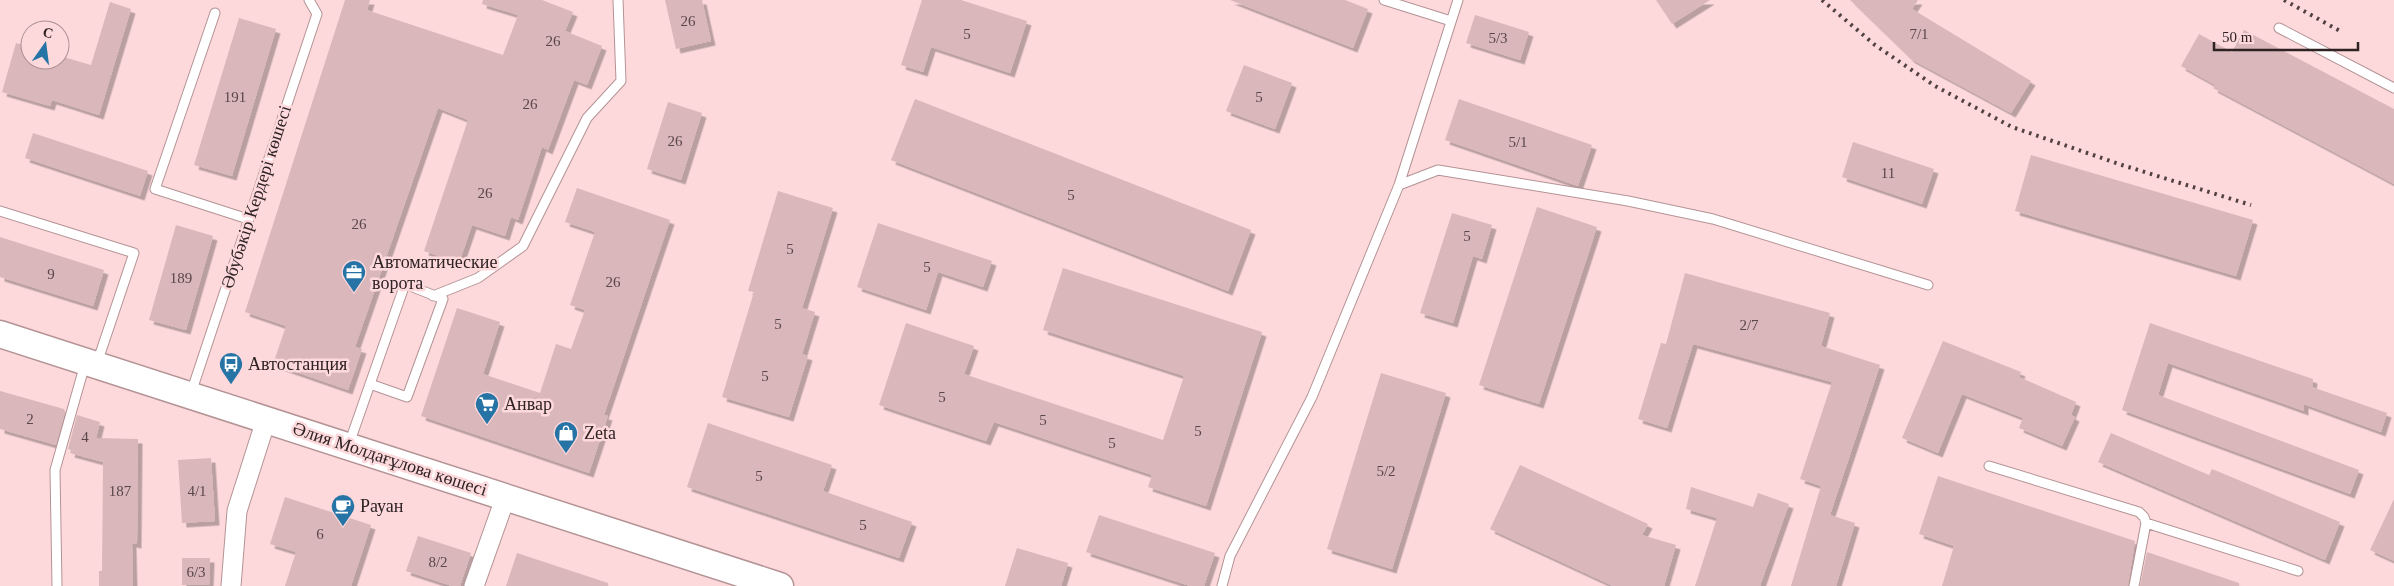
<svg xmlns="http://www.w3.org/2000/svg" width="2394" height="586" viewBox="0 0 2394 586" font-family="'Times New Roman',serif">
	<defs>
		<filter id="shadow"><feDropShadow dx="4.5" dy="4.5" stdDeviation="0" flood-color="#0004"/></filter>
	</defs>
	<rect width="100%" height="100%" fill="#fdd9dc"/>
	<path fill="#d9b7ba" filter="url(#shadow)" d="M345 0H370L367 10 503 55 518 15 482 4 483 0H542L573 12 565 31 602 46 587 85 574 80 548 150 542 147 518 220 511 217 505 236 472 225 459 263 424 251 468 120 438 108 355 347 362 349 348 390 273 364 286 326 245 312Z
		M665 0H702L711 41 676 49Z
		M922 0H961L1027 21 1010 73 931 47 923 72 901 65Z
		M1230 0H1345L1368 9 1353 48Z
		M1656 0H1710L1672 24Z
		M1850 0H1918L1912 9 2031 81 2011 113 1911 59Z
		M110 2 131 9 99 115 52 100 50 106 2 92 16 43 30 47V60H60V56L91 65Z
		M1475 15 1529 32 1520 60 1466 43Z
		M239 18 276 29 232 176 194 165Z
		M2244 30 2394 109V184L2213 88 2215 85 2181 66 2199 34 2232 52Z
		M1244 65 1292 83 1275 129 1226 111Z
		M915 99 1251 230 1228 291 891 160Z
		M1459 99 1592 145 1578 186 1445 140Z
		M668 102 702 113 681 180 647 169Z
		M33 133 148 171 140 196 25 158Z
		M1853 142 1934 169 1922 204 1842 177Z
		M2031 155 2253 220 2236 276 2015 211Z
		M577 188 670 220 604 415 608 416 589 473 421 416 457 308 500 322 483 374 540 393 556 344 571 349 585 310 570 305 595 232 565 222Z
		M778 191 833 208 802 308 815 312 802 354 808 356 789 417 722 397 754 292 748 291Z
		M1537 207 1597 227 1539 404 1479 385Z
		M1452 213 1492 225 1482 259 1473 256 1453 323 1420 313Z
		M878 223 992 261 983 287 938 272 926 310 857 287Z
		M176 225 213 236 186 330 149 320Z
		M0 237 104 270 93 306 0 277Z
		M1063 268 1262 332 1206 506 1148 487 1152 475 994 422 986 441 879 405 906 323 974 346 964 374 1163 440 1184 376 1043 330Z
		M1685 273 1830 313 1821 346 1880 365 1830 515 1855 523 1836 586H1791L1821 486 1800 479 1832 382 1693 344 1667 428 1638 419 1661 343 1666 344Z
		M2150 323 2313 379 2312 387 2387 413 2381 432 2304 404V411L2168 363 2158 395 2359 470 2350 494 2122 410Z
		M1943 341 2021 372 2019 377 2076 402 2071 415 2075 417 2062 446 2019 428 2023 418 1962 394 1938 453 1902 438Z
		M1381 373 1446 393 1392 569 1327 549Z
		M0 391 64 409 65 412 56 445 0 429Z
		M77 415 100 422 96 438 138 439 137 544 132 543 133 586H99V571H102L103 462 70 453 71 450 68 449Z
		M708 423 832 465 823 491 912 522 899 558 687 487Z
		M2111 433 2209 475 2212 469 2340 522 2325 560 2098 462Z
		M211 458 215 521 182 523 178 460Z
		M1520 465 1648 524 1642 535 1676 545 1664 586H1613L1490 529Z
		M1938 476 2135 541 2128 586H1942L1954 546 1919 534Z
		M1691 487 1753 507 1758 493 1789 504 1760 586H1695L1717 518 1686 509Z
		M285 497 371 525 351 586H285L296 552 270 544Z
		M2394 499V561L2370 550Z
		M1099 515 1215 553 1204 586H1190L1086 552Z
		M418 536 471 553 460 586H452L406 571Z
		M1017 548 1068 563 1061 586H1005Z
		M2147 552 2239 583V586H2140Z
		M517 553 608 583V586H506Z
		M182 558H210L209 585H182Z"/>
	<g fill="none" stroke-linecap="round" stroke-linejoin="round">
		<g stroke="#b49395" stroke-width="11">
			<path id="lane" d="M1384 0 1451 21
				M215 13 155 189 248 219
				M2279 28 2394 88
				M1399 185 1438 170 1628 201 1713 219 1928 285
				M0 211 134 253 97 363
				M433 296 478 278 523 246 587 118 621 81 618 0
				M191 393 317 14 309 0
				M349 444 405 284 443 299 407 397 370 384
				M1989 466 2139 512 2144 517 2146 523 2134 586
				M2146 523 2298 571
				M57 586 55 470 85 364
				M1222 586 1230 556 1312 397 1399 185 1458 0"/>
		</g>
		<g stroke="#b49395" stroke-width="21">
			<path id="street" d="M231 586 237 511 266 420
				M474 586 506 496"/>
		</g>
		<g stroke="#b49395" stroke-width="29">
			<path id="secondary" d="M0 334 780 586"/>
		</g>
		<use href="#lane" stroke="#fff" stroke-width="9"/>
		<use href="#street" stroke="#fff" stroke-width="19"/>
		<use href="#secondary" stroke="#fff" stroke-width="26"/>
		<path stroke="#514041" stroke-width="4" stroke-dasharray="2.5 5" stroke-linecap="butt" d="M1822 0 1875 45 1935 86 2012 127 2122 165 2251 205
			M2284 0 2340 31"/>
	</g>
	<defs>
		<g id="office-pin" transform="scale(1.25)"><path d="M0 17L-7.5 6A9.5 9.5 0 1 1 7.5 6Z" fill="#2673a6" stroke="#fdd9dc"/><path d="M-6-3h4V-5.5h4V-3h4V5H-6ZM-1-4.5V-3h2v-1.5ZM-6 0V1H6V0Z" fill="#fff"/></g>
		<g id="bus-pin" transform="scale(1.25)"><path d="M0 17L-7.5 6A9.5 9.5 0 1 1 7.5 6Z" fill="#2673a6" stroke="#fdd9dc"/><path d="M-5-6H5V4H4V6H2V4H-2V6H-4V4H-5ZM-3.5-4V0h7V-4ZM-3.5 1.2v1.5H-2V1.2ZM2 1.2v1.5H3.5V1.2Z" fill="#fff"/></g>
		<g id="supermarket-pin" transform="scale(1.25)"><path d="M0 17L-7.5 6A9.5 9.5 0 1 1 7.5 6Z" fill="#2673a6" stroke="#fdd9dc"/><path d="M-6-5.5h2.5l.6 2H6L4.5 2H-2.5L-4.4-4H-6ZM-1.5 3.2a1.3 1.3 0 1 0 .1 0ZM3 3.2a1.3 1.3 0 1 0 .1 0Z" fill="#fff"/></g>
		<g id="shop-pin" transform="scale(1.25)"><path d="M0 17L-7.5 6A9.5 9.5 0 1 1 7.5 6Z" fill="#2673a6" stroke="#fdd9dc"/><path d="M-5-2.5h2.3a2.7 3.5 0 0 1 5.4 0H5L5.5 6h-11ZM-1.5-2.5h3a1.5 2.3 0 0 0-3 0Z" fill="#fff"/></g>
		<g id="cafe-pin" transform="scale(1.25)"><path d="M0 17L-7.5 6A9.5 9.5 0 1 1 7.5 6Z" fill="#2673a6" stroke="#fdd9dc"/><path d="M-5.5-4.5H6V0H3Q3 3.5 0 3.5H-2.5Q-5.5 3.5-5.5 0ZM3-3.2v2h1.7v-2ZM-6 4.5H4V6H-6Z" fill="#fff"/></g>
	</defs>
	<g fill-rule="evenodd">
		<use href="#office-pin" x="354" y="272"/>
		<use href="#bus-pin" x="231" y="364"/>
		<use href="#supermarket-pin" x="487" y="404"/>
		<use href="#shop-pin" x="566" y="433"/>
		<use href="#cafe-pin" x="343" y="506"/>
	</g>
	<g text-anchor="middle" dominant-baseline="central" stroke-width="5" stroke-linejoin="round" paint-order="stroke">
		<g font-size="15" fill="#5a4749">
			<text x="688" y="21">26</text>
			<text x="967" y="34">5</text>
			<text x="1919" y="34">7/1</text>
			<text x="1498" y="38">5/3</text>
			<text x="553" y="41">26</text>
			<text x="235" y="97">191</text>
			<text x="1259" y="97">5</text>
			<text x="530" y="104">26</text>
			<text x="675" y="141">26</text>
			<text x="1518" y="142">5/1</text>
			<text x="1888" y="173">11</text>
			<text x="485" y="193">26</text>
			<text x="1071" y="195">5</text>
			<text x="359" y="224">26</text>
			<text x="1467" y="236">5</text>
			<text x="790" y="249">5</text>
			<text x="927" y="267">5</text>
			<text x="51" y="274">9</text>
			<text x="181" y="278">189</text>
			<text x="613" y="282">26</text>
			<text x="778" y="324">5</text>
			<text x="1749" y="325">2/7</text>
			<text x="765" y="376">5</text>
			<text x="942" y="397">5</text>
			<text x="30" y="419">2</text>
			<text x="1043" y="420">5</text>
			<text x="1198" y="431">5</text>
			<text x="85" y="437">4</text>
			<text x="1112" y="443">5</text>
			<text x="1386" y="471">5/2</text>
			<text x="759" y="476">5</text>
			<text x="120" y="491">187</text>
			<text x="197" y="491">4/1</text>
			<text x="863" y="525">5</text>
			<text x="320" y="534">6</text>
			<text x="438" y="562">8/2</text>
			<text x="196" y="572">6/3</text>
		</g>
		<g font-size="18" fill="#2f2223" stroke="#fdd9dc">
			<text transform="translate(256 197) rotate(-72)">Әбубәкір Кердері көшесі</text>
			<text transform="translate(390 459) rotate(18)">Әлия Молдағұлова көшесі</text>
		</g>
		<g font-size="18" fill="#2f2223" stroke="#fdd9dc" text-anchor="start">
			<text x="372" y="262">Автоматические<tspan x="372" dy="21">ворота</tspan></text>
			<text x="248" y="364">Автостанция</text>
			<text x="504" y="404">Анвар</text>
			<text x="584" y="433">Zeta</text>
			<text x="360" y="506">Рауан</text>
		</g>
	</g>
	<g transform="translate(45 45) rotate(14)"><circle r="24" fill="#fdd9dc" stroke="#ab9092"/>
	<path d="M0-4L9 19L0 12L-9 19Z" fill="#2673a6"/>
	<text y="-8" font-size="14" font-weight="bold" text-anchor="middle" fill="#2f2223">С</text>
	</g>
	<path d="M2214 42v8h144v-8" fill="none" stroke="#2f2223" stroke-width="2.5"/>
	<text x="2222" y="42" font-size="15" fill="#2f2223" stroke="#fdd9dc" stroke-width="4" paint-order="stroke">50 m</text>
</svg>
